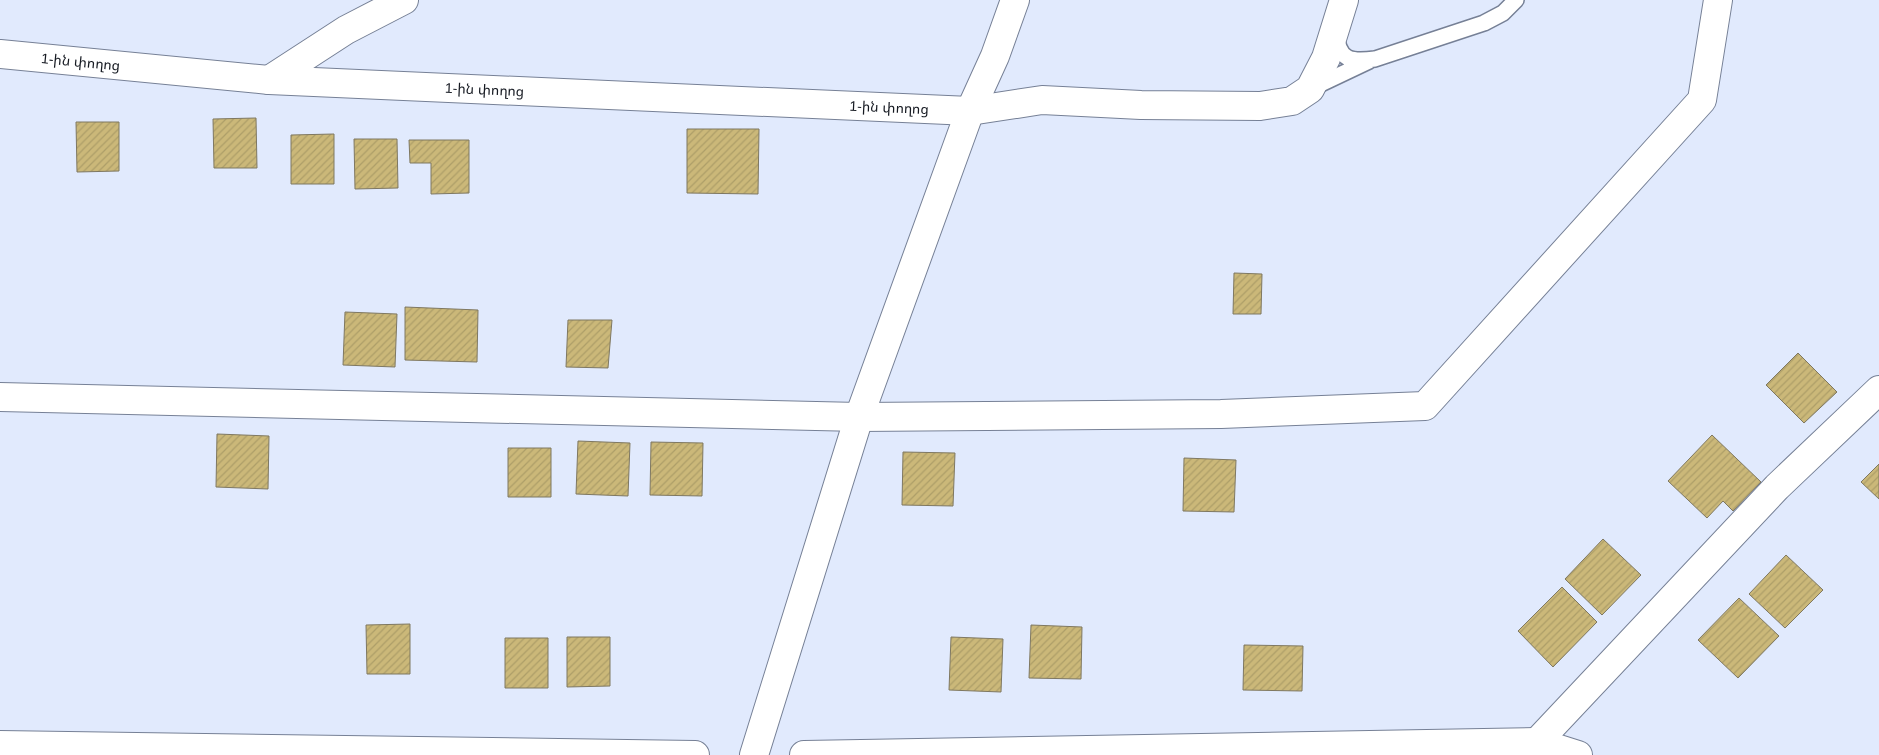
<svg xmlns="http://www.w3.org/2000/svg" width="1879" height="755" viewBox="0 0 1879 755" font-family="Helvetica,'Noto Sans Armenian',sans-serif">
	<defs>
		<pattern id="building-hatch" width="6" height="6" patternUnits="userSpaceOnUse" patternTransform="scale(1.25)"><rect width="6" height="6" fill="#cbb879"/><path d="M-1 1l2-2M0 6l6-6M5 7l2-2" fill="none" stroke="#ad9e68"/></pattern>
	</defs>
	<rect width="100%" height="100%" fill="#e1eafd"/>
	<path fill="url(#building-hatch)" stroke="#7f7861" d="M256 118 257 168H214L213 119Z
		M76 122H119V171L77 172Z
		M687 129H759L758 194 687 193Z
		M334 134V184H291V135Z
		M354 139H397L398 188 355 189Z
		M409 140H469V193L431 194V163H410Z
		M1234 273 1262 274 1261 314H1233Z
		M405 307 478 310 477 362 405 360Z
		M345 312 397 314 395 367 343 365Z
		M568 320H612L608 368 566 367Z
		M1798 353 1837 392 1804 423 1766 385Z
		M217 434 269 436 268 489 216 487Z
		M1712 435 1761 482 1733 511 1723 501 1707 518 1668 481Z
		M578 441 630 443 628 496 576 494Z
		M651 442 703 443 702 496 650 495Z
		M508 448H551V497H508Z
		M903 452 955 453 953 506 902 505Z
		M1184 458 1236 460 1234 512 1183 511Z
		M1879 464V499L1861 482Z
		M1603 539 1641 575 1602 615 1565 579Z
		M1786 555 1823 590 1785 628 1749 594Z
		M1562 587 1597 622 1553 667 1518 631Z
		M1739 598 1779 636 1738 678 1698 640Z
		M410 624V674H367L366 625Z
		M1031 625 1082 627 1081 679 1029 678Z
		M567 637H610V686L567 687Z
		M951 637 1003 639 1001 692 949 690Z
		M505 638H548V688H505Z
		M1244 645 1303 646 1302 691 1243 690Z"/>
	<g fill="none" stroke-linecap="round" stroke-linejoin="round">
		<g stroke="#768096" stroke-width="18">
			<path id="service" d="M1336 34C1339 61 1351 62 1375 59L1484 23 1503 13 1516 0
				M1310 89 1369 61"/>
		</g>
		<g stroke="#768096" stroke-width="30">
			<g id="minor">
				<path id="s1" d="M0 54 269 80 970 111 1042 100 1141 105 1260 106 1292 101 1310 89 1326 58 1344 0"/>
				<path d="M269 80 346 30 404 0"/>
				<path d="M0 397 859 417 1221 414 1425 406 1702 100 1718 0"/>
				<path d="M1537 742 1777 487 1879 390"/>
				<path d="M0 745 695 755"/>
				<path d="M754 755 859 417 970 111 995 56 1015 0"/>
				<path d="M804 755 1537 742 1578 755"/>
			</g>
		</g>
		<use href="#service" stroke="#fff" stroke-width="15"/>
		<use href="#minor" stroke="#fff" stroke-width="28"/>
	</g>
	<g text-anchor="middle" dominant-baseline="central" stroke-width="4" stroke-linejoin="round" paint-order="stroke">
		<g font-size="14" fill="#151921" stroke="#fff">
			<text stroke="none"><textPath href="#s1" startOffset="81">1-ին փողոց</textPath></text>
			<text stroke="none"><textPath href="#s1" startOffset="486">1-ին փողոց</textPath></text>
			<text stroke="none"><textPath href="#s1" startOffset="891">1-ին փողոց</textPath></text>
		</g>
	</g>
</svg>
